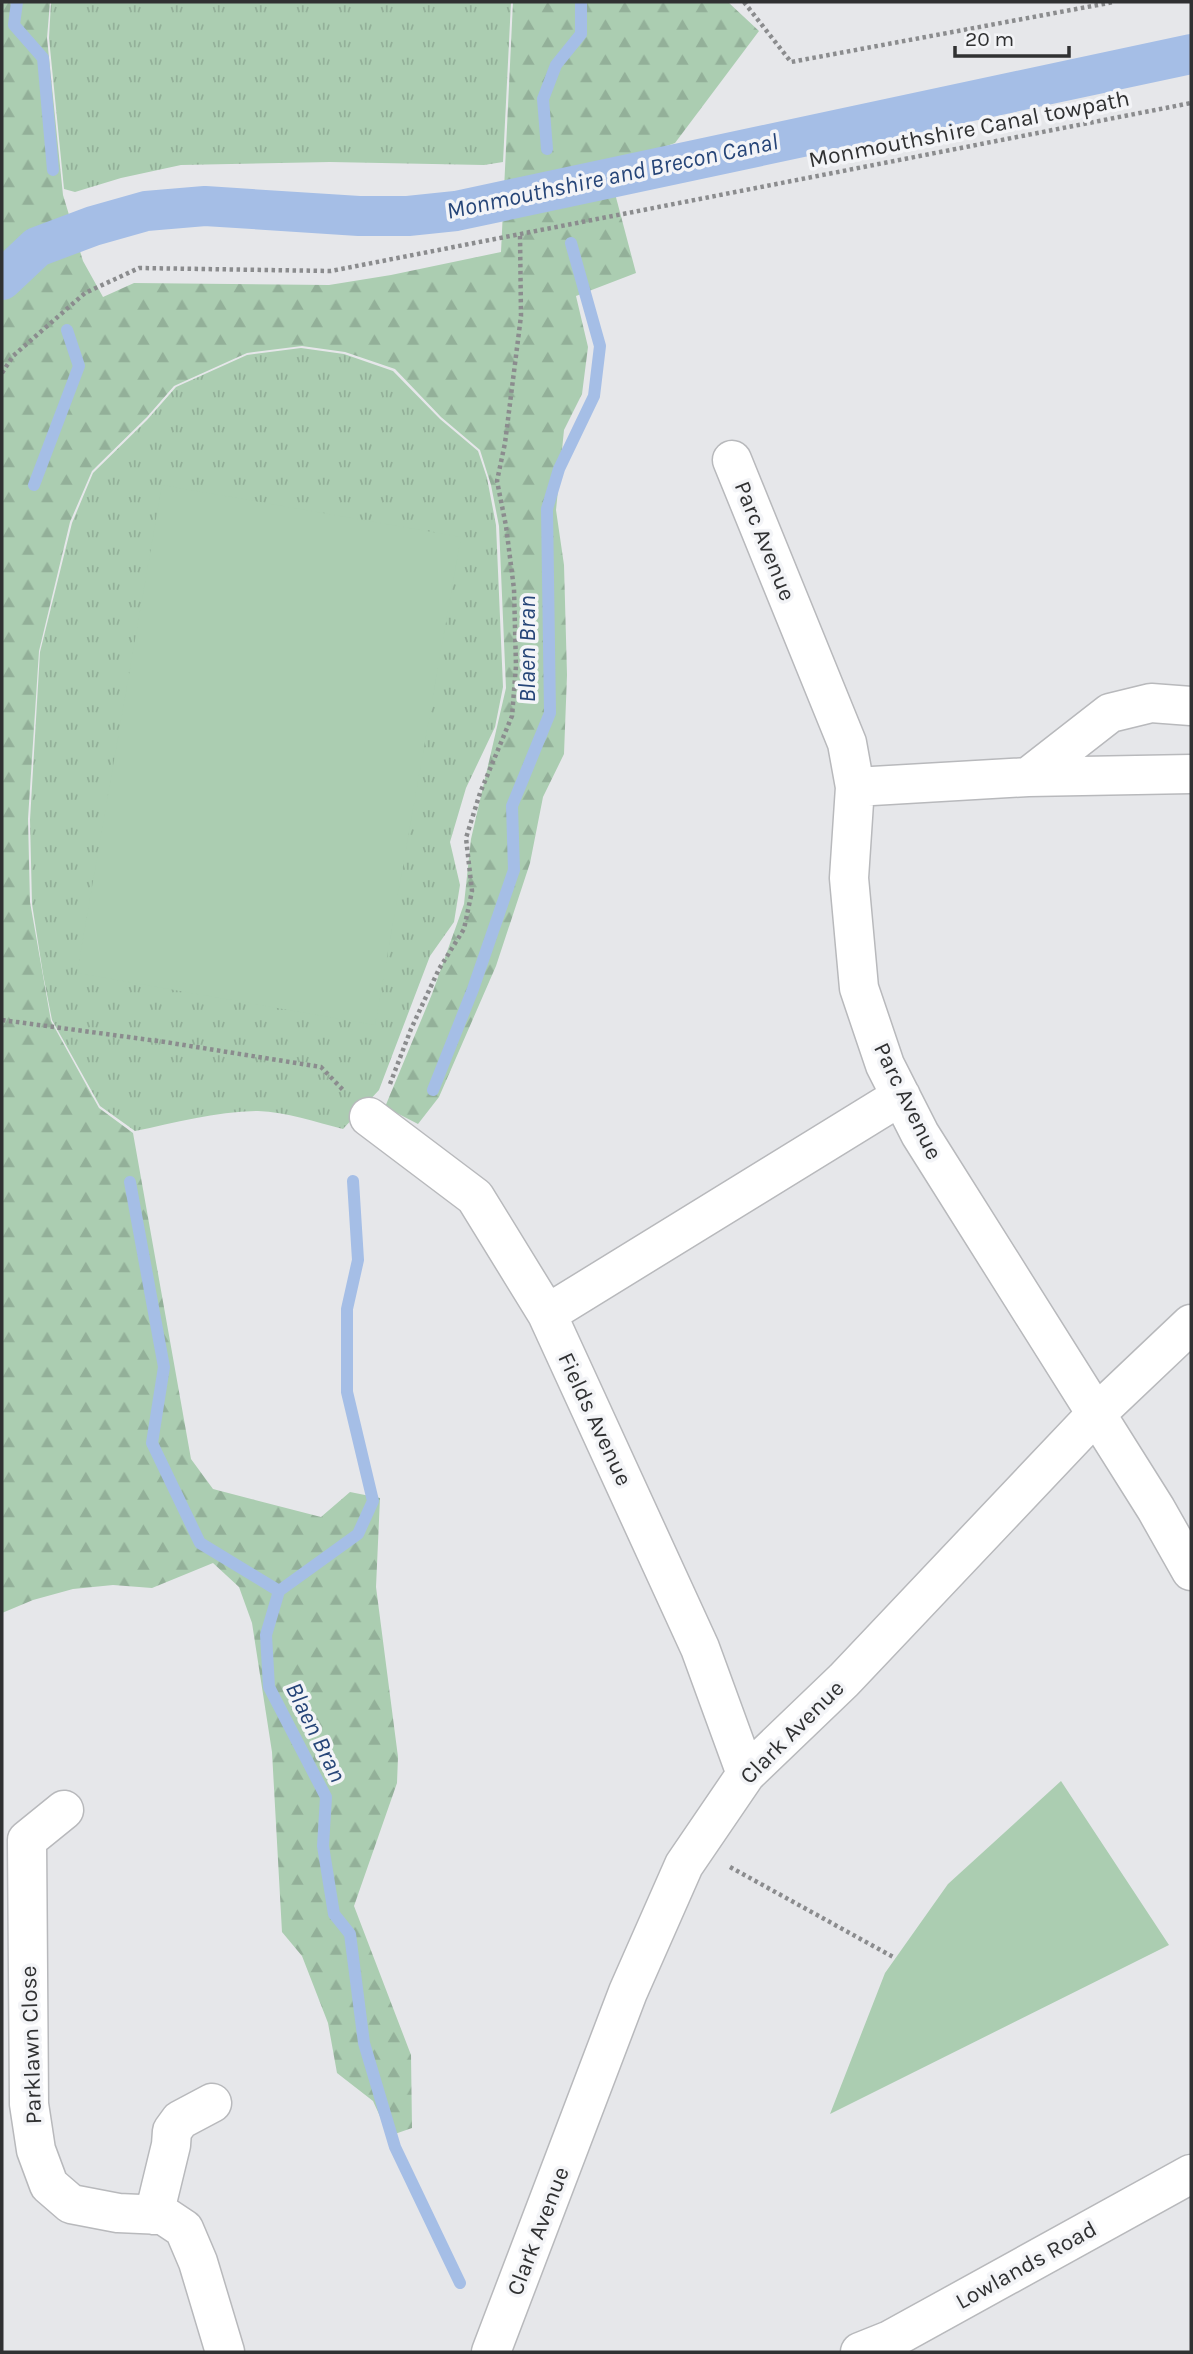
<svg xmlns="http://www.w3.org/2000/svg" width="1193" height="2354" viewBox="0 0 1193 2354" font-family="Karla,sans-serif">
	<defs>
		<pattern id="grass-tufts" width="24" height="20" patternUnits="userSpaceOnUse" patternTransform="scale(1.75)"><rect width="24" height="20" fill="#abcdb1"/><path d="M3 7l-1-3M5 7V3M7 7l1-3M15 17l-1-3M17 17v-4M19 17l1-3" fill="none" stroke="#93b099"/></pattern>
		<pattern id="forest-firs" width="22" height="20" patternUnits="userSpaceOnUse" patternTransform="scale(1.75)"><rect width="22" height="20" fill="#abcdb1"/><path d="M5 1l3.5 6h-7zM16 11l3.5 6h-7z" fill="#93b099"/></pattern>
	</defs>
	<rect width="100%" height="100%" fill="#e6e7ea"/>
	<path fill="url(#grass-tufts)" d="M51 2H511L503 162 484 165 330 162 181 165 121 178 75 192 64 189 49 38Z
		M301 348 344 354 393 371 440 419 478 451 487 478 496 525 503 687 495 727 466 788 450 842 460 885 454 922 430 956 379 1090 343 1129C316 1122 286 1112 258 1111 217 1111 175 1123 135 1131L100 1106 52 1020 43 974 32 904 30 820 40 652 72 523 93 473 147 420 176 387 247 355Z"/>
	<path fill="url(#forest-firs)" d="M2 2H50L47 38 63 195 83 261 103 297 134 283 329 285 391 275 501 252 513 2H728L759 31 675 143 608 167 636 273 576 296 588 347 582 394 564 430 556 510 564 565 567 675 564 754 543 797 530 863 496 966 439 1097 418 1124 385 1107 432 994 464 904 471 839 506 688 499 526 491 485 480 450 441 417 395 369 345 352 302 346 247 353 174 386 147 417 92 471 70 522 39 651 28 819 30 902 51 1021 99 1108 133 1133 191 1459 213 1489 321 1517 350 1492 380 1498 376 1587 398 1757 397 1783 354 1906 411 2055 412 2128 389 2136 373 2101 337 2073 328 2023 302 1956 282 1932 272 1752 252 1623 239 1587 213 1563 152 1588 113 1585 73 1589 33 1600 2 1613Z"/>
	<path fill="#abcdb1" d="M162 485 461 537 375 1025 77 973Z
		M1061 1781 1169 1945 830 2114 885 1973 948 1884Z"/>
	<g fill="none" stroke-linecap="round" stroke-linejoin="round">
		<path stroke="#a5bee6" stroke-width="12" d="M17 2 14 25 43 58 53 170
			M547 149 543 99 556 65 581 34V2
			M34 485 79 366 67 330
			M433 1090 473 989 514 870 512 806 550 713 547 509 559 469 594 396 600 346 571 243
			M353 1181 358 1260 347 1309V1392L373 1501 358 1534 279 1591 266 1635 269 1687 326 1797 323 1846 334 1914 350 1934 364 2043 395 2147 460 2283
			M130 1182 164 1367 152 1443 200 1543 279 1591"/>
		<path stroke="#a5bee6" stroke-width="40" d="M2 280 37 247 93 226 146 211 205 206 359 216H408L456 211 1191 54"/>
		<g stroke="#b8b9bc" stroke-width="41">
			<path id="minor" d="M732 460 847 743 855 787 849 878 859 988 885 1065 920 1134 1156 1509 1191 1571
				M1028 777 1110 713 1151 703 1191 706
				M855 787 1028 777 1191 774
				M369 1117 475 1197 547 1314 700 1648 746 1774
				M547 1314 901 1096
				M64 1810 27 1840 29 2104 36 2150 49 2185 71 2204 118 2213 163 2215 184 2229 198 2262 225 2352
				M154 2215 171 2145 172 2131 180 2120 212 2103
				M491 2352 628 1992 684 1865 746 1774 844 1680 1095 1415 1191 1324
				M860 2352 890 2340 1191 2174"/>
		</g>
		<path stroke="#8b8c8e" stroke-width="4.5" stroke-dasharray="3.5 3.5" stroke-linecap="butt" d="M744 2 791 62 1114 2
			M2 373 13 356 85 293 139 268 331 271 1191 103
			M2 1020 165 1042 321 1067 344 1091
			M390 1084 411 1029 439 969 464 929 472 891 466 838 480 793 512 716 516 666 514 589 506 526 497 481 505 443 521 316 520 234
			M730 1867 895 1958"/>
		<use href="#minor" stroke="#fff" stroke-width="38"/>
	</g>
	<g text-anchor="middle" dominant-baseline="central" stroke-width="7" stroke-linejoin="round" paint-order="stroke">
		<g font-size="23" fill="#303132" stroke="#f3f4f7">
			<text transform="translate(969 129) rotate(-11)">Monmouthshire Canal towpath</text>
			<text transform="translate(765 541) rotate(68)">Parc Avenue</text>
			<text transform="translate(908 1101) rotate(64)">Parc Avenue</text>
			<text transform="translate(595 1419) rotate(65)">Fields Avenue</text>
			<text transform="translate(792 1732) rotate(-45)">Clark Avenue</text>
			<text transform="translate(31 2045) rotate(-92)">Parklawn Close</text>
			<text transform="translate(538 2231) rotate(-69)">Clark Avenue</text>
			<text transform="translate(1026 2265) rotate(-29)">Lowlands Road</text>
		</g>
		<g font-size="24" font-style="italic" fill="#264578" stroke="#f3f4f7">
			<text transform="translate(612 176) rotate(-12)">Monmouthshire and Brecon Canal</text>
			<text transform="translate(527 649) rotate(-90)">Blaen Bran</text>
			<text transform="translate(316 1732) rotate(64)">Blaen Bran</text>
		</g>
	</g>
	<rect width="1193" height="2354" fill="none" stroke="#303132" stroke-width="7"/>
	<path d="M955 46v10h114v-10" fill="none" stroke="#303132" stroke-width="3.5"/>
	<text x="965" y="46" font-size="21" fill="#303132" stroke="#f3f4f7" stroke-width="5" paint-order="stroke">20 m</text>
</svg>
